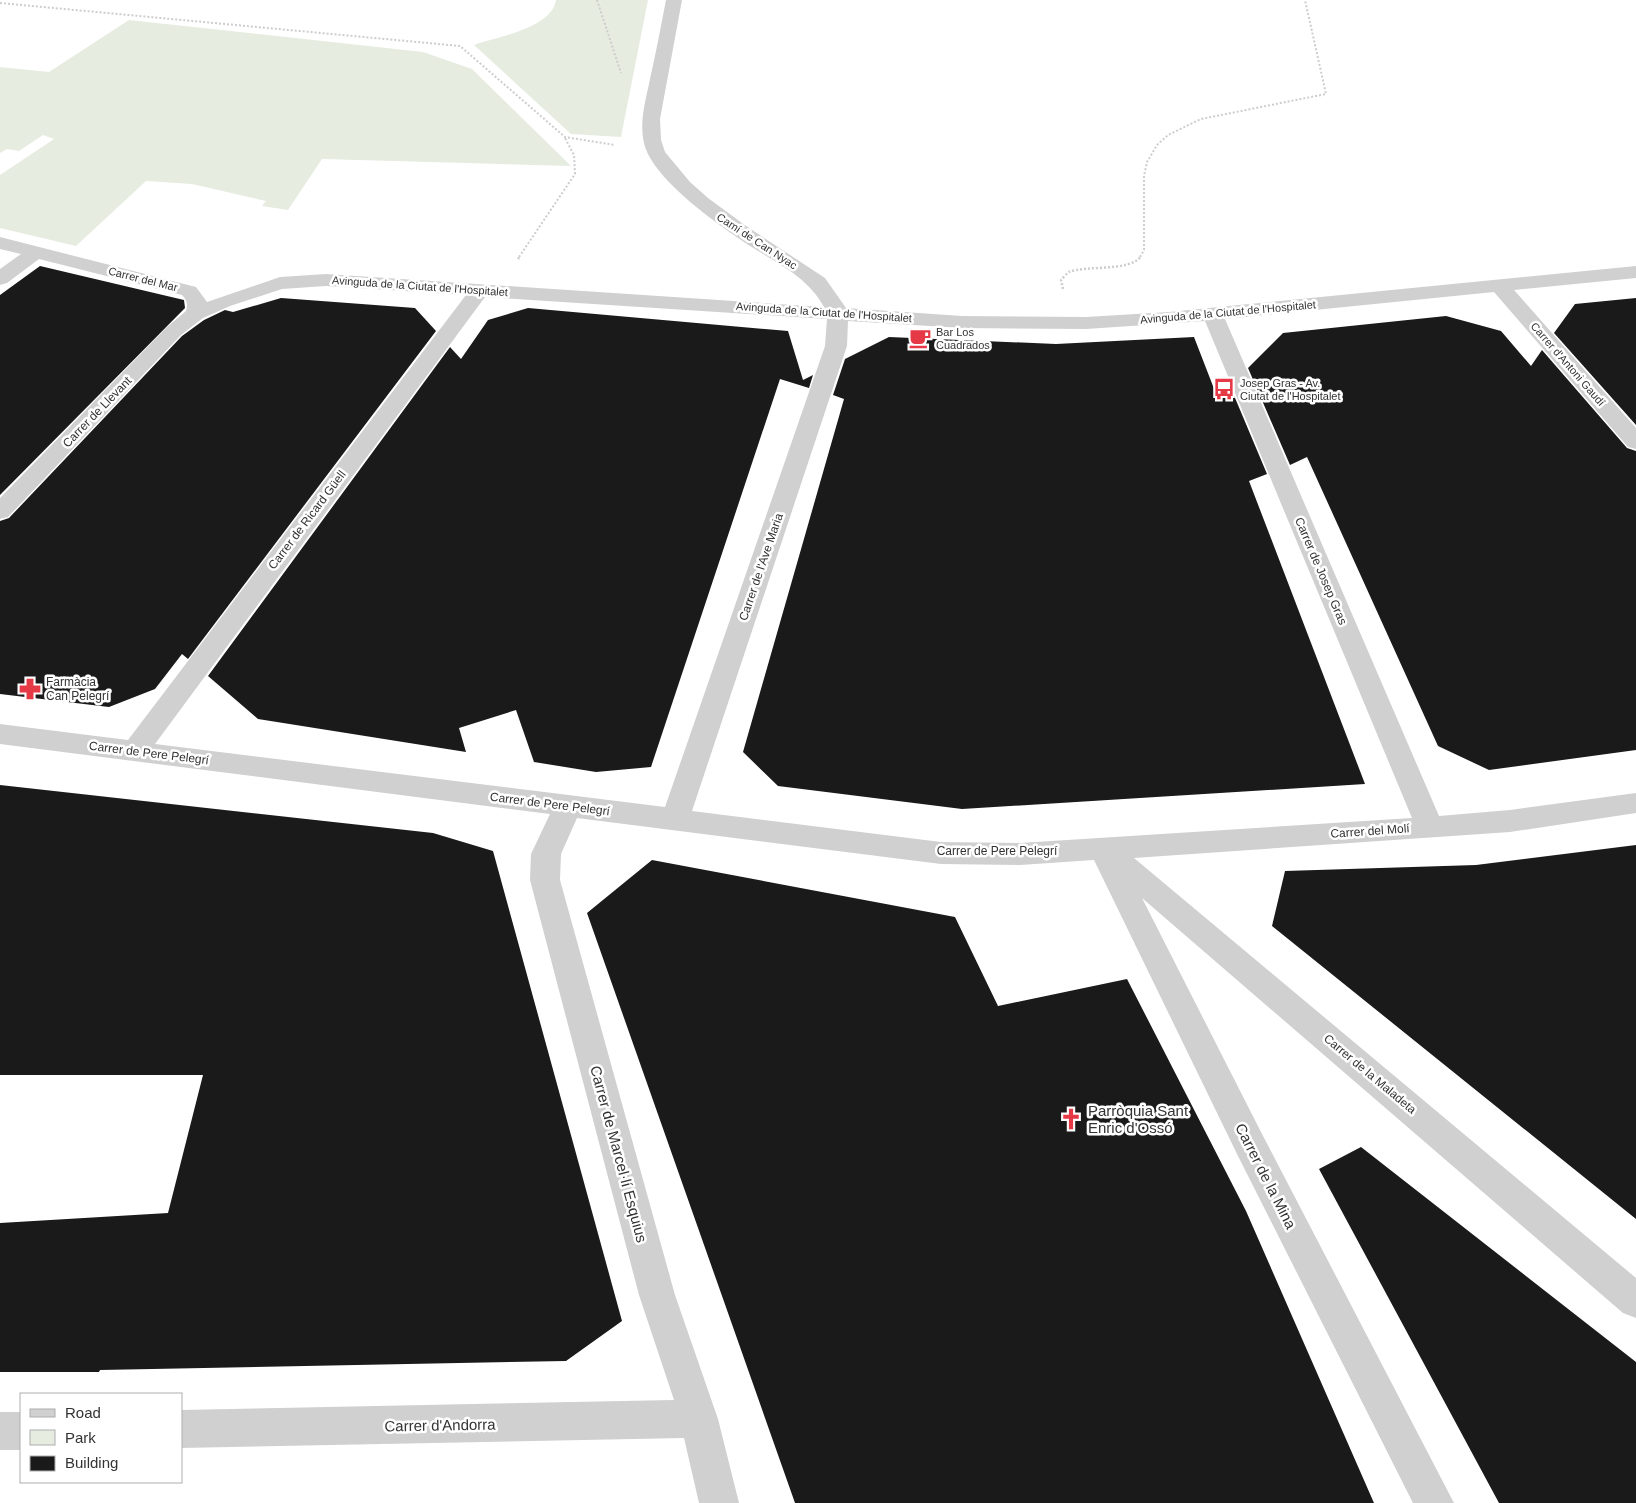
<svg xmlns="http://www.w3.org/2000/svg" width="1636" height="1503" viewBox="0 0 1636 1503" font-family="Helvetica,sans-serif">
	<rect width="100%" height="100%" fill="#fff"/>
	<path fill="#e6ecdf" d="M556 0H648L621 137 571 134 474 45C497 37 552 28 556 0Z
		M129 20 423 52 472 69 571 166 322 159 288 210 262 206 266 201 192 184 146 181 76 246 0 228V175L54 139 43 135 19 151 7 149 0 153V67L49 72Z"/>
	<path fill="#1a1a1a" d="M40 266 184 300 185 308 0 495V295Z
		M281 298 415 308 436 331 188 659 182 654 155 689 109 707 0 694V521L9 518 182 336 204 320 225 310 233 312Z
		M1636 298V425L1554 333 1575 304Z
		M528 308 788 331 803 380 813 375 809 388 780 379 651 767 596 772 534 762 516 710 459 728 466 752 258 719 208 676 450 347 461 359 488 320Z
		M1446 316 1501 331 1531 366 1542 350 1627 448 1636 451V750L1489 770 1438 746 1307 457 1290 465 1248 368 1283 333Z
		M889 337 1056 344 1194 337 1218 399 1230 386 1267 474 1249 481 1365 784 962 809 778 786 743 752 844 399 833 395 845 359Z
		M0 785 433 833 493 851 622 1321 566 1361 100 1370 99 1372H0V1223L168 1213 203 1075H0Z
		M1636 845V1219L1272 926 1285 871 1476 865Z
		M652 860 955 917 998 1006 1127 979 1246 1211 1374 1503H795L587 913Z
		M1361 1147 1636 1362V1503H1499L1319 1169Z"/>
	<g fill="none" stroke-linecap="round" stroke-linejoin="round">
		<path stroke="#cdcdcd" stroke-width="2" stroke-dasharray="2 2" stroke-linecap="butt" d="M597 0 621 73
			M0 3 460 46 565 137 615 145
			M519 257 575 174 574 155 565 138
			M1140 257 1144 250V176L1147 162 1157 145 1168 135 1201 119 1326 94 1305 0"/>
		<path stroke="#cdcdcd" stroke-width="2.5" stroke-dasharray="2 2" stroke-linecap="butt" d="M518 259 520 256
			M1063 289 1061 280C1063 278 1067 273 1069 272 1086 265 1131 272 1141 256"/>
		<path fill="#d0d0d0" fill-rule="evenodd" d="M666 0H682L660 119 661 140 665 152 690 182 708 198 746 226 825 278 846 308 962 316 1086 317 1169 312 1636 266V278L1514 290 1636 428V449L1628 447 1494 292 1225 319 1439 816 1510 810 1636 793V813L1510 832 1134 858 1636 1278V1318L1623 1313 1142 898 1261 1132 1454 1503H1413L1237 1154 1094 860 1020 865 941 864 577 818 561 854 560 880 675 1295 718 1419 739 1503H699L684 1438 181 1448V1410L674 1400 639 1295 530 880 531 854 550 814 0 744V724L128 740 466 295 326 286 282 289 230 306 203 318 181 335 8 517 0 519V498L167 327 186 311C188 305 187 300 182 295L39 259 7 283 0 285V269L21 254 0 249V237L196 287 207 302 280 277 326 274 824 307C809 279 781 265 755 249 724 229 652 180 644 143 639 121 646 99 650 79 656 52 661 26 666 0ZM485 297 827 319 825 346 665 807 155 744ZM848 321 962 328 1086 329 1205 321 1412 818 1020 843 941 842 692 811 847 346Z
			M0 1412H21V1450H0Z"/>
	</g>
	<defs>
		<g id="cafe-bare" transform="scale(1.725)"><path d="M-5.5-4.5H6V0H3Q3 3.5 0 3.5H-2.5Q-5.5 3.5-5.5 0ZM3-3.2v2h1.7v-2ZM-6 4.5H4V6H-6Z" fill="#e63946" stroke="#fff" stroke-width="2.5" paint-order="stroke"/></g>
		<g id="bus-bare" transform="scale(1.725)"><path d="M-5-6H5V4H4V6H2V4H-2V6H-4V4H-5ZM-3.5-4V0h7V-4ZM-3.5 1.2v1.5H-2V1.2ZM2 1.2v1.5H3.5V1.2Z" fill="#e63946" stroke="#fff" stroke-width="2.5" paint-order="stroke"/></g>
		<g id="pharmacy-bare" transform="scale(1.725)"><path d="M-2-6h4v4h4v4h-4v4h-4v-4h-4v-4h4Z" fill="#e63946" stroke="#fff" stroke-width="2.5" paint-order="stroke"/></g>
		<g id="church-bare" transform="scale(1.725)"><path d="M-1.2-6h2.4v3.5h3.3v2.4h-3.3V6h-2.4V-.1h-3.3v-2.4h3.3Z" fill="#e63946" stroke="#fff" stroke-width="2.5" paint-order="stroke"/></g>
	</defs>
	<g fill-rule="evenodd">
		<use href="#cafe-bare" x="920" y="338"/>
		<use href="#bus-bare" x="1224" y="389"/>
		<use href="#pharmacy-bare" x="30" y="689"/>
		<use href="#church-bare" x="1071" y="1119"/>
	</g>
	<g text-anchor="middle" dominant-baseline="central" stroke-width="5" stroke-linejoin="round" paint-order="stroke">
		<g font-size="11" fill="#333" stroke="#fff">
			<text transform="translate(757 241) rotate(33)">Camí de Can Nyac</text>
			<text transform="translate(143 279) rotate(14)">Carrer del Mar</text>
			<text transform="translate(420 286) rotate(4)">Avinguda de la Ciutat de l'Hospitalet</text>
			<text transform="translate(824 312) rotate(4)">Avinguda de la Ciutat de l'Hospitalet</text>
			<text transform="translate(1228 312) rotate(-5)">Avinguda de la Ciutat de l'Hospitalet</text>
			<text transform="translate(1568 364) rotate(49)">Carrer d'Antoni Gaudí</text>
		</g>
		<g font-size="11" fill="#333" stroke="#fff" text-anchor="start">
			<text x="936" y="332">Bar Los<tspan x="936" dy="13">Cuadrados</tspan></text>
			<text x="1240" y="383">Josep Gras - Av.<tspan x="1240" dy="13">Ciutat de l'Hospitalet</tspan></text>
		</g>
		<g font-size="12" fill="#333" stroke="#fff">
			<text transform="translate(97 412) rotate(-46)">Carrer de Llevant</text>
			<text transform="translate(307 520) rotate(-53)">Carrer de Ricard Güell</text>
			<text transform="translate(761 567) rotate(-71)">Carrer de l'Ave Maria</text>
			<text transform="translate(1321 571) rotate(67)">Carrer de Josep Gras</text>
			<text transform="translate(149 753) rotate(7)">Carrer de Pere Pelegrí</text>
			<text transform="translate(550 804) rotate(7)">Carrer de Pere Pelegrí</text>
			<text transform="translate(1370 831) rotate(-4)">Carrer del Molí</text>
			<text x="997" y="851">Carrer de Pere Pelegrí</text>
			<text transform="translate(1370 1074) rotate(40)">Carrer de la Maladeta</text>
		</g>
		<g font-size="12" fill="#333" stroke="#fff" text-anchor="start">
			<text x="46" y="682">Farmàcia<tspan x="46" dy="14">Can Pelegrí</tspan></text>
		</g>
		<g font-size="15" fill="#333" stroke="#fff" text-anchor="start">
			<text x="1088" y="1110">Parròquia Sant<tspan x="1088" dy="17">Enric d'Ossó</tspan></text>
		</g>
		<g font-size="15" fill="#333" stroke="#fff">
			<text transform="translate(619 1154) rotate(75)">Carrer de Marcel·lí Esquius</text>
			<text transform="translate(1266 1176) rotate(63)">Carrer de la Mina</text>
			<text transform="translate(440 1425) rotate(-1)">Carrer d'Andorra</text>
		</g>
	</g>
	<rect x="20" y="1393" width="162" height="90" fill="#ffffff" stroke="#adadad"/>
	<rect x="30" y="1409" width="25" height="8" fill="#d0d0d0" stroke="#adadad"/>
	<text x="65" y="1418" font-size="15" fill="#333333">Road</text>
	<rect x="30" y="1430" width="25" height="15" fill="#e6ecdf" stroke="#adadad"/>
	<text x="65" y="1443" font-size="15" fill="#333333">Park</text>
	<rect x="30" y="1456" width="25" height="15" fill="#1a1a1a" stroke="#adadad"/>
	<text x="65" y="1468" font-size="15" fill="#333333">Building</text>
</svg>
